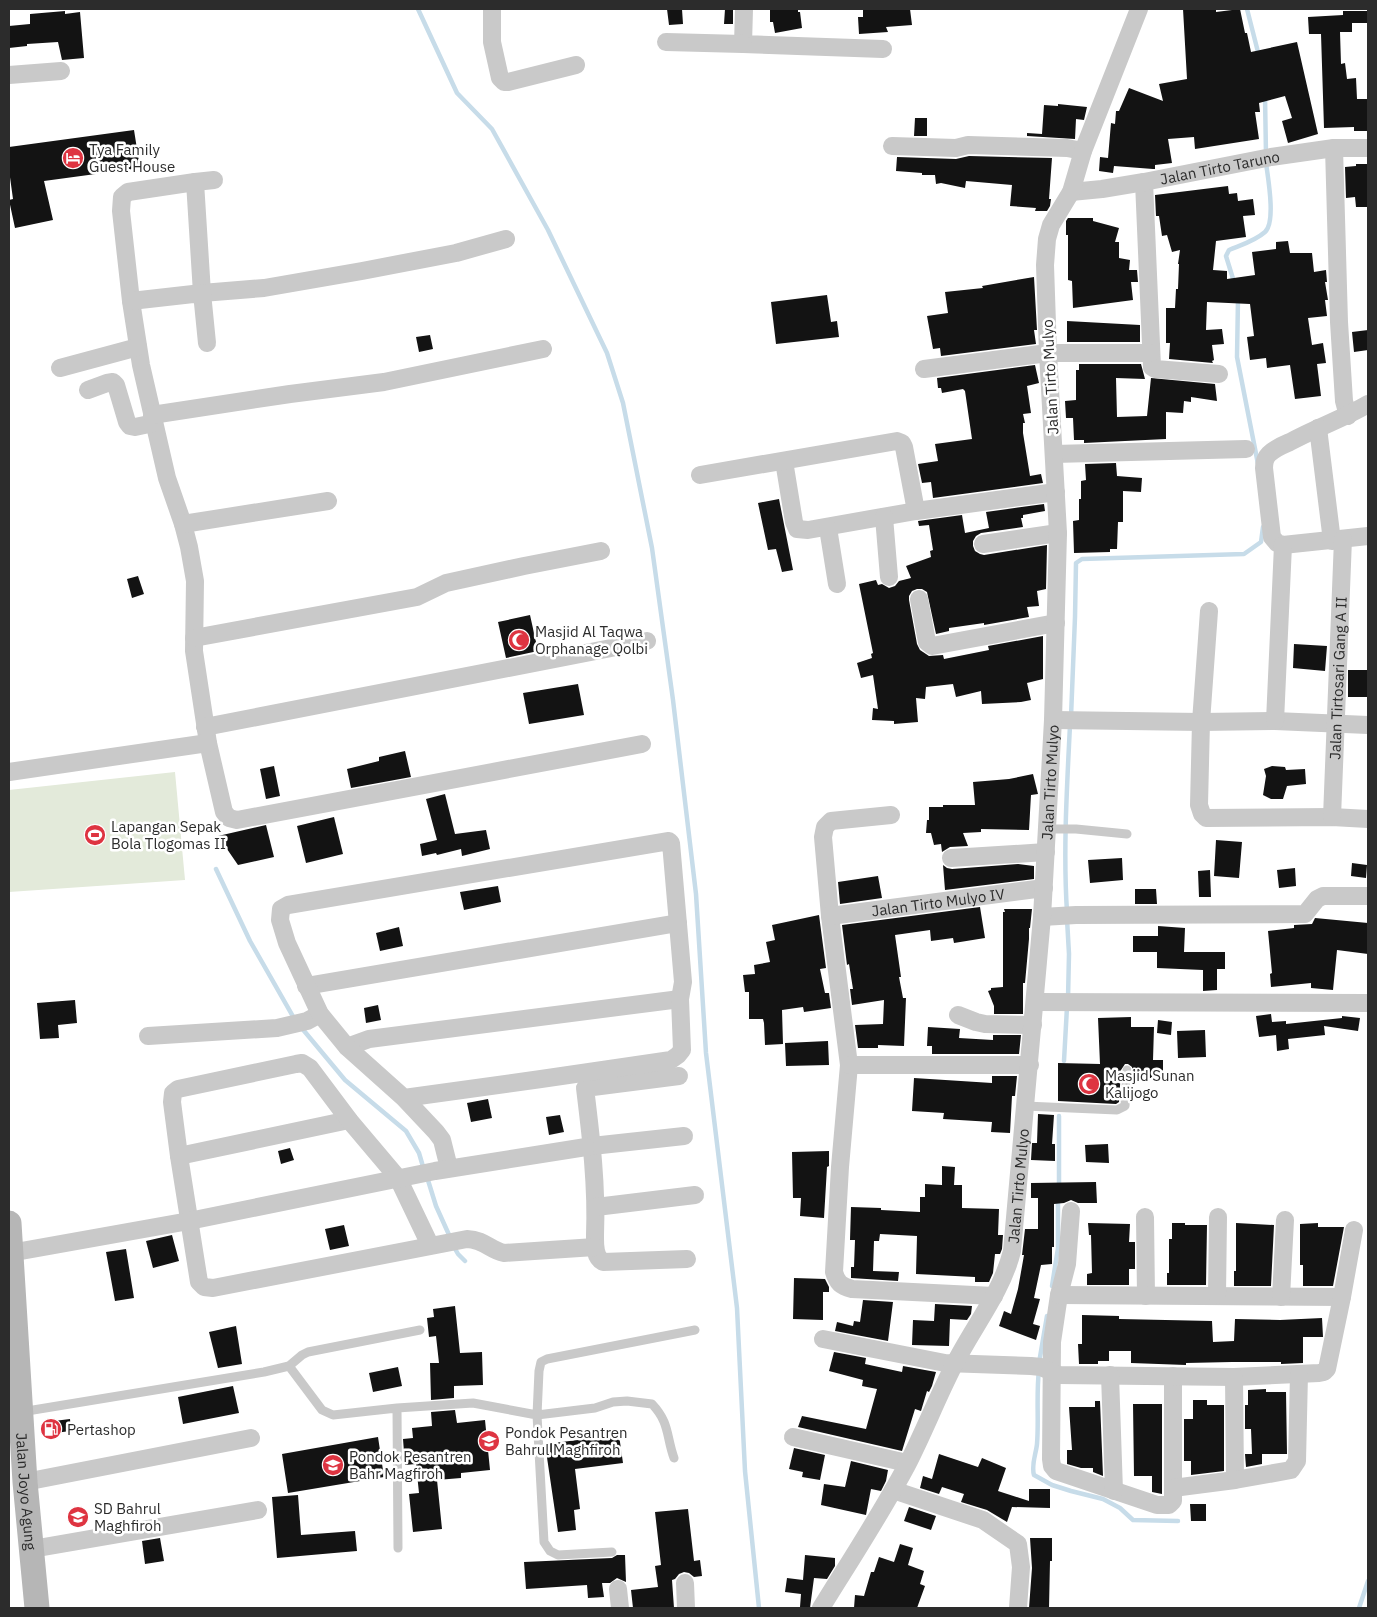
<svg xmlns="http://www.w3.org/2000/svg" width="1377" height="1617" viewBox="0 0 1377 1617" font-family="'IBM Plex Sans',sans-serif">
	<rect width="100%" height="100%" fill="#fff"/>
	<path fill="#e3eada" d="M175 772 185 880 9 892V790Z"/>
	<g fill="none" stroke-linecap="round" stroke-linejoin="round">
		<path stroke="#c7dce9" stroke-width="4.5" d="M418 9 457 93 492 129 548 230 607 353 623 403 652 548 673 700 696 894 706 1053 737 1308 745 1471 759 1608
			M1247 9 1259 56
			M1265 96 1266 155
			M1234 282 1226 256 1229 250C1241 245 1255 241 1265 232 1276 222 1268 178 1266 163
			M1238 299 1237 357 1258 464
			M1071 717 1075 617 1076 563 1082 559 1244 554 1261 542 1263 527
			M216 869 250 941 295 1020
			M1067 912C1063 850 1067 787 1070 725
			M1067 919 1069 954 1068 999
			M300 1026 345 1080 406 1131 419 1153 424 1170
			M1064 1061 1067 1007
			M427 1177 436 1206 450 1237
			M1059 1187V1116
			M454 1247 458 1254 465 1261
			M1052 1286 1058 1248V1200
			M1039 1363 1047 1316
			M1039 1370C1036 1395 1039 1420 1037 1444 1036 1454 1031 1465 1034 1475L1052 1485 1071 1491 1103 1499 1120 1508 1133 1520 1178 1521
			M1359 1608 1368 1581"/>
	</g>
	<path fill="#131313" d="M667 9H682L683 24 669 25Z
		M725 9H733V24H724Z
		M770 9H798V12H800L802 28 775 33 773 22H770Z
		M863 9H893V10L910 9 912 25 886 27 888 32 859 34 858 17H863Z
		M1183 9H1216V12L1240 9 1245 33H1247L1251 52 1297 42 1318 134 1288 143 1282 121 1292 118 1285 96 1259 103 1260 112H1255L1259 139 1195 149 1194 137 1168 139 1172 163 1155 165V169H1153L1114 166 1113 173 1099 171 1100 157 1108 158 1111 123 1115 124 1116 111H1119L1129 88 1163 101 1159 84 1187 79Z
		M65 11V14L80 12 84 58 62 60 58 42 27 44V46L9 48V26L30 24V14Z
		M1343 11H1368V23H1352V32H1340L1341 64 1345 63 1347 79 1356 78 1357 99H1368V131H1354V127L1324 128 1321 34H1309L1308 17 1343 15Z
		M1058 104 1087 107 1084 120 1076 119 1075 139 1027 136V133L1042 134 1044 105 1058 106Z
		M915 118H927V136H914Z
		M134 130 140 168 44 181 53 220 15 228 9 200 13 199 9 170V147Z
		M969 156 1052 158 1049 199H1051L1050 206 1047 211H1035L1036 208 1010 206 1012 185 966 181 965 188 941 183 936 184 935 175H922V173L896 171 897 157 956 159Z
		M1356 164H1368V207H1356L1355 197 1346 198 1345 167 1356 166Z
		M1228 186 1229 194 1237 193 1238 201 1253 199 1255 215 1243 216 1246 237 1216 241 1213 270 1227 271V279L1255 275 1252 252 1276 249V242L1288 241 1290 253H1312L1314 272 1326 270 1327 282H1325L1328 300H1325L1327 316 1308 318 1312 345 1323 343 1326 363 1317 364 1321 396 1295 399 1290 365 1267 368 1266 358 1250 360 1247 337 1254 336 1250 304 1207 302 1206 330 1222 329 1224 344 1212 345 1214 360 1212 361 1213 363 1169 359 1170 343H1166V308H1175L1176 289H1178L1179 264H1178L1180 250 1172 252 1167 235 1162 236 1159 216H1156L1155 195Z
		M1068 218H1093V221L1119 228 1115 242H1119V258L1130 260 1129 270H1137L1138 282H1131L1133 300 1073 308 1072 281 1068 280V235H1066V221Z
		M1034 277 1037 330H1034L1036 344 941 356 940 348 933 349 927 316 948 313 945 292 983 288 982 286Z
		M827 295 831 322 837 321 839 337 776 344 771 302Z
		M1067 321 1140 325V342H1067Z
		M1368 330V350L1354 352 1352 332Z
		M430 335 433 349 419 352 416 337Z
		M1079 364H1141L1145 379 1116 378 1117 417 1147 416 1151 378 1215 384 1217 401 1191 397V402L1184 401 1183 413 1166 412V439L1084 443V440H1074L1073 418H1066L1065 401 1076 400V370H1079Z
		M1035 365 1039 383 1027 386 1031 413 1023 414 1025 423H1023V433L1030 476 1041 474 1043 483 933 498 931 482 922 483 918 464 938 461 935 444 972 439 965 391 963 389 942 393 941 388H938L937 378Z
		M1116 463 1117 476 1142 478 1141 492 1123 491V522H1118L1117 549H1110V552L1074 553 1073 521 1079 520V499H1081V481L1086 480 1085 464Z
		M779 499 793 570 782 572 776 549 768 550 758 503Z
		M1044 504 1045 511 1023 515V518H1021L1023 527 981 533 976 536 973 541V546L975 551 980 554 984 555 1047 545 1046 589 1037 591 1039 606 1027 607 1029 617 984 625V623L949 628V631L936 634 927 592 922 589H917L912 591 909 596V600L917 644 920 650 929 656 943 655 944 659 989 650 988 646 1043 636V679L1027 683 1031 700 1021 702 982 704 981 691 956 697 953 684 926 687 925 699 916 698 918 722 894 724V721L872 720 873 708 878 709 873 675 861 678 857 663 872 658 871 654 873 653 859 584 876 580 878 585 882 584 889 588 895 586 899 581 911 578 906 566 931 557 930 551 933 550 929 525 919 526 918 521 962 515 965 533 989 528 986 512Z
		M138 576 144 594 132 598 127 579Z
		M530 615 538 651 506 658 498 622Z
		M1294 644 1327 646 1325 671 1293 668Z
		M1348 670H1368V697H1348Z
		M578 684 584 715 529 724 523 693Z
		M405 751 411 777 351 788 347 769 379 761V757Z
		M274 766 280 796 266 799 260 769Z
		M1272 766 1285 767 1286 770 1305 769 1306 784 1287 786 1283 799H1271L1263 795 1266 776 1264 769Z
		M1033 774 1038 794 1031 795 1029 830 981 829V832L963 833 968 846 950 847 942 852 941 844 934 845 931 833H926L927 820H929V807H943V805H975L973 782 1009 779Z
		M445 794 455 834 486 830 490 849 462 856 461 849 437 855 436 853 422 856 420 844 437 840 426 799Z
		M334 817 343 854 306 863 297 826Z
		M266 825 274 857 238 865 218 836Z
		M1216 840 1242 842 1239 878 1214 876Z
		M1122 858 1123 880 1090 883 1088 860Z
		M1352 863 1367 865 1366 878 1351 876Z
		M1018 864 1034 866V879L945 890 943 865 947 868 952 869Z
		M1295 868 1296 886 1279 888 1277 870Z
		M1210 870 1211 897H1199L1198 871Z
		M878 876 882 898 840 904 838 882Z
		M498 886 501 902 464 910 460 892Z
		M1135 889H1156L1157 904H1135Z
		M980 907 985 938 954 943 953 938 931 941 930 930 895 935 901 977H899L903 998H906L904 1046 878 1045V1048H858L855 1025 883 1024 884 1000 852 1005 850 989H853L849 964 847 965 842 925Z
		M1004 909H1032L1030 928H1029V939L1025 983H1023V1014H994V1006L988 991 991 990V988L1003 987V912H1005Z
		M819 915 826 968 820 969 825 993H829L831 1008 804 1012 803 1007 782 1010 783 1044 765 1045 764 1023 763 1019H749V992H745L743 975 755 974 754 965 770 962 766 942 775 940 772 925Z
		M1315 918 1368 923V954L1337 950 1333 990 1311 988V983L1271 987 1270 974 1272 973 1268 931 1294 928V925L1312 924Z
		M1158 926 1185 928 1184 952H1225V969H1217V990L1203 991V970L1157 968V952H1133V936H1158Z
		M399 927 403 946 380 951 376 933Z
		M75 1000 77 1023 58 1025 59 1038 40 1039 37 1003Z
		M378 1005 381 1020 366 1023 364 1008Z
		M1271 1014 1272 1022 1286 1021V1024L1342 1018V1016L1360 1018 1358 1031 1324 1026 1325 1035 1288 1039 1289 1049 1277 1051 1276 1035 1259 1037 1256 1016Z
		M1131 1017V1027H1154L1153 1060H1163V1078H1133L1132 1067 1128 1064H1125L1121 1070 1119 1102 1116 1104 1058 1101V1063L1100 1064 1098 1018Z
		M1158 1020 1172 1022 1171 1035 1157 1033Z
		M928 1027 960 1029 959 1038 993 1040V1035H1021L1019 1054H932V1046H927Z
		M1205 1030 1206 1057 1178 1058 1177 1031Z
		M828 1041 829 1065 786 1066 785 1043Z
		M992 1076H1017L1015 1096H1012L1010 1133 991 1132 992 1122 943 1119 944 1113 912 1111 914 1078 992 1083Z
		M488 1099 492 1118 471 1122 467 1103Z
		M1038 1114 1054 1115 1052 1144H1055V1161L1031 1160 1032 1143H1037Z
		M560 1115 564 1132 549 1135 546 1117Z
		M1108 1144 1109 1163 1086 1162 1085 1145Z
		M290 1148 294 1160 281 1164 278 1151Z
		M829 1151V1166L827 1167 824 1218 800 1216 801 1198H793L792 1152Z
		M942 1166 955 1167 954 1185H962V1208L999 1209 998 1235H1003L1002 1249 1000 1254H995L993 1273 989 1282H975V1277L916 1274 917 1236 880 1234 879 1241H874L873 1271 899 1272 898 1281 851 1278V1267H854L855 1240H850L851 1207 881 1208V1210L920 1212V1197H925V1184L942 1185Z
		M1096 1182 1097 1203H1078L1071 1200 1064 1203 1054 1204V1247H1052V1264L1041 1265 1034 1298 1040 1299 1033 1324 1040 1326 1036 1340 999 1326 1004 1311 1011 1314 1018 1289 1024 1255H1022L1025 1229H1038V1198H1031V1183Z
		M1088 1223 1130 1224 1129 1242H1135V1269H1129V1285H1087V1274L1092 1273 1091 1235H1089Z
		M1172 1223H1185V1225H1207L1206 1285H1167V1273H1169V1239H1172Z
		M1236 1223 1274 1225 1271 1286H1234V1271H1236Z
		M1318 1223V1227H1344L1333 1286H1303V1265H1300V1224Z
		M344 1225 349 1246 330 1250 325 1229Z
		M172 1235 179 1261 153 1268 146 1241Z
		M126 1249 134 1298 115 1301 106 1252Z
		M794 1278 825 1279 829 1287V1292H823V1320L793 1319Z
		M863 1300 893 1302 888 1341 835 1331 837 1322 853 1326 854 1321 860 1322Z
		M935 1304 972 1306 971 1314 967 1320 950 1319 949 1346 912 1345 913 1320 934 1321Z
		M455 1306 460 1353 482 1352 483 1385 454 1386V1398L431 1400 430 1363H439L436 1336 429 1337 427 1318 434 1317 433 1309Z
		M1082 1315 1119 1316V1319L1212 1321 1213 1342 1234 1341 1235 1319 1280 1320 1322 1318 1323 1337H1303V1363L1281 1364V1362H1232L1186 1363V1365L1131 1363V1351H1109V1361H1098V1364H1079L1078 1344H1082Z
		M236 1326 242 1364 218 1368 209 1332Z
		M834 1352 866 1358 865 1364 902 1372 903 1366 936 1372 932 1386 929 1392 927 1391 921 1411 915 1409 902 1451 798 1427 802 1416 866 1429 877 1389 862 1386 863 1380 829 1371Z
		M398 1367 402 1386 373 1392 369 1373Z
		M233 1386 239 1413 183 1424 178 1397Z
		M1266 1389V1392H1286L1287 1454H1262V1464L1246 1467 1245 1454H1252L1251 1429H1245V1405H1248V1390Z
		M1193 1400H1207V1405H1224V1471L1191 1475V1461H1184V1419H1193Z
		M1095 1401H1100L1103 1476 1093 1472V1468H1081L1067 1464V1450H1072L1069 1407H1095Z
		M1133 1404H1162V1494L1152 1492V1476H1134Z
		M455 1410 457 1423 485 1420 490 1470 461 1473V1478L437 1480 442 1529 413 1532 409 1494 419 1493 416 1464 405 1465 403 1439 413 1438 412 1428 432 1426 431 1412Z
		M70 1419 71 1431 54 1433V1421Z
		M619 1435 623 1463 575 1469 580 1509 574 1510 576 1530 558 1532 545 1444Z
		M378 1437 384 1477 288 1493 282 1454Z
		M794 1448 825 1455 820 1480 802 1477 803 1472 789 1469Z
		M939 1454 978 1467 982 1458 1006 1468 998 1491 1029 1501V1489H1050V1508L1012 1507 1007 1522 987 1510 961 1502 964 1494 942 1487 939 1494 920 1488 923 1476 932 1479Z
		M851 1461 888 1470 886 1481 881 1491 871 1489 866 1515 821 1505 824 1484 845 1487Z
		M298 1495 301 1535 355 1531 357 1551 277 1558 272 1497Z
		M1190 1504H1206V1521H1191Z
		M909 1507 936 1516 931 1530 904 1521Z
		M688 1509 694 1561 700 1560 702 1576 694 1577 689 1573 684 1572 679 1574 675 1579 672 1580 674 1608H633L631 1590 658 1587 655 1566 661 1565 655 1512Z
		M160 1538 164 1561 145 1564 142 1541Z
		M1030 1538H1052V1561H1050L1049 1608H1029L1032 1568Z
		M900 1544 913 1548 908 1565 924 1571 920 1584 925 1586 917 1608H854L855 1595 864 1596 871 1572H874L879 1557 894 1562Z
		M617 1555H625L626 1582 617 1578 610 1583H602L604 1597 588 1598 587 1585 526 1589 524 1562 612 1558Z
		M805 1555 835 1558V1566L827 1579 814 1578 810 1608 800 1607 801 1594 785 1592 787 1578 803 1580Z"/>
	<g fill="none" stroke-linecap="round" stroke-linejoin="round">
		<path stroke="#c9c9c9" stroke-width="9" d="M1047 829H1076L1127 834
			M1025 1106 1117 1110 1125 1106 1127 1070
			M289 1366 322 1410 333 1415 397 1408 473 1403 537 1415 595 1408 613 1402 627 1401 652 1404C670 1423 666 1436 674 1458
			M397 1408 398 1548
			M21 1412 264 1372 289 1366 302 1355 308 1352 420 1330
			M612 1552 558 1555 550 1551 544 1542 537 1415 539 1371 541 1362 547 1359 695 1330"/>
		<g stroke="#c9c9c9" stroke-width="18">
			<path d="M492 9V42L500 78 504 82H508L576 65"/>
			<path d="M744 9 743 44 883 49"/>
			<path d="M666 42 743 44"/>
			<path d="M9 75 61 71"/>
			<path d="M892 146 956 148 968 145 1067 148 1083 151"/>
			<path d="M1334 148 1339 322 1344 401 1348 416"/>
			<path d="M195 182 214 180"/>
			<path d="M1144 182 1152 367 1155 369 1219 374"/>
			<path id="s1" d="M1071 192 1102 189 1144 182 1271 157 1334 148H1368"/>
			<path d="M506 239 456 253 362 271 264 288 202 293 195 182 128 192 122 197 121 211 131 301 141 365 167 478 183 524 189 547 195 581 194 651 208 743 224 812 229 818 237 820 642 744"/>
			<path d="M131 301 202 293 207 343"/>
			<path d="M60 368 138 347"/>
			<path d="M924 369 1048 353H1151"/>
			<path d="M88 390 107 383 113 382 116 385 127 422 130 426 135 427 154 423"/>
			<path d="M1368 404C1343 419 1315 428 1290 442 1283 445 1275 448 1269 454 1266 457 1264 463 1264 468L1272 537 1277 543 1283 545 1368 536"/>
			<path d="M152 415 290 394 384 382 543 349"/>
			<path d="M1318 428 1332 541"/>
			<path d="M1054 454 1246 449"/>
			<path d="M784 461 794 522 797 529 808 530 916 511 1056 492"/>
			<path d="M700 475 897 441 902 443 904 447 916 511"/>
			<path d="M884 517 889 577"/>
			<path d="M183 524 328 501"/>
			<path d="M828 528 837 584"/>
			<path d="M983 544 1058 533"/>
			<path d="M919 599 927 642 932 646 1056 623"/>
			<path d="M1209 611 1201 722 1199 805 1202 814 1206 818 1332 817 1368 819"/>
			<path d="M194 638 417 597 446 583 524 566 601 551"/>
			<path d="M1053 720 1201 722 1275 721 1368 725"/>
			<path d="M1275 721 1283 545"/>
			<path d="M205 727 647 641"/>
			<path d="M9 772 208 743"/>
			<path d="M891 815 831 821 825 827 823 837 830 916 849 1065 840 1167 834 1272C837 1283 841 1286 852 1289L994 1296"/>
			<path id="s2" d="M1332 817 1343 539"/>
			<path d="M951 858 1046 852"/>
			<path id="s3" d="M830 916 1044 888"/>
			<path d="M1042 917 1076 915 1305 914 1317 899 1323 896H1368"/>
			<path d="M306 986 678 923"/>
			<path d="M1035 1002 1368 1003"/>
			<path d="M958 1015 976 1022 985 1024 1033 1025"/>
			<path d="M148 1036 277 1028 307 1021 320 1014"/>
			<path d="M347 1047 369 1039 680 999"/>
			<path d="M849 1065H1030"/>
			<path d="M679 1076 585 1088C591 1137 597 1185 595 1235 595 1245 594 1257 603 1262L687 1259"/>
			<path d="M404 1098 541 1079 671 1060 678 1055 682 1050 680 999 683 982 671 843 669 841 288 905 281 909 280 920 287 943 320 1014 347 1047 404 1098 436 1132 442 1140 449 1168"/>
			<path d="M592 1146 684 1136"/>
			<path d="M179 1156 349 1120"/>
			<path d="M596 1207 695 1195"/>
			<path d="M1071 1211 1067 1264 1059 1295 1052 1342 1051 1459 1052 1466 1056 1471 1157 1505H1169L1173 1501V1376"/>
			<path d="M1145 1217 1146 1296"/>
			<path d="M430 1245 398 1178 349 1120 310 1068 302 1063 296 1064 178 1089 173 1093 172 1102 179 1156 199 1282 204 1287 213 1288 467 1239C485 1240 490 1250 504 1253L595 1247"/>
			<path d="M10 1253 189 1221 435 1171 586 1147"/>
			<path d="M1059 1295 1342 1297"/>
			<path d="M1217 1295 1218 1217"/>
			<path d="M1281 1297 1285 1220"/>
			<path d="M823 1339 945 1363 1031 1366 1041 1367 1059 1375 1234 1377 1319 1373 1324 1372 1327 1369 1342 1297 1354 1230"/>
			<path d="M1110 1375 1114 1491"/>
			<path d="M1234 1377 1235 1480"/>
			<path d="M793 1437 907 1463"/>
			<path d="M25 1482 251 1438"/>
			<path d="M1173 1488 1235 1480 1291 1470 1297 1461 1299 1374"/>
			<path d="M893 1490 983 1520 1018 1544 1021 1567 1018 1608"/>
			<path d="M32 1549 258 1510"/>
			<path d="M685 1583 686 1608"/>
			<path d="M618 1589 620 1608"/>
			<path id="s4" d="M821 1608C850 1561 881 1514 907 1465 924 1432 937 1398 954 1365 973 1327 1002 1292 1012 1251L1042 917 1053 720 1058 533 1048 353 1045 265 1047 239 1051 225 1071 192 1083 151 1139 9"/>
		</g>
		<path stroke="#b6b6b6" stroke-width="25" id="s5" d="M9 1223 25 1482 37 1608"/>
	</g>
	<defs>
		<g id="hotel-disc" transform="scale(1.125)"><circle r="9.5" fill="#de3441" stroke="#fff"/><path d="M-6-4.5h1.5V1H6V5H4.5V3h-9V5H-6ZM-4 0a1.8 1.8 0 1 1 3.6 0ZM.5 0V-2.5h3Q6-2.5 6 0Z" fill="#fff"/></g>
		<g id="mosque-disc" transform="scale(1.125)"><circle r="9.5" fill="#de3441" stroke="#fff"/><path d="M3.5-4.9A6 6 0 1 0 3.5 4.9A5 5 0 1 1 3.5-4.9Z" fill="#fff"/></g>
		<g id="stadium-disc" transform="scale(1.125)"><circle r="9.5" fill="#de3441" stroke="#fff"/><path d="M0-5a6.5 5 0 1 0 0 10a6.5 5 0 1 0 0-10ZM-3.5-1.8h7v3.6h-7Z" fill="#fff"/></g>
		<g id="fuel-disc" transform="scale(1.125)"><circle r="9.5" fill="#de3441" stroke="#fff"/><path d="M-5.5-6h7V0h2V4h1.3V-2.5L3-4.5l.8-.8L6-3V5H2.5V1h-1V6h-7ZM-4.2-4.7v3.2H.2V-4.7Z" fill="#fff"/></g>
		<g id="school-disc" transform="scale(1.125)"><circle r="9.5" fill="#de3441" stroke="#fff"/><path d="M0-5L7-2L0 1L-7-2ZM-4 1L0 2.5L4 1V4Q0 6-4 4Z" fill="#fff"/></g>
	</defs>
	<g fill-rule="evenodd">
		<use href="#hotel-disc" x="73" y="158"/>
		<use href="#mosque-disc" x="519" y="640"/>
		<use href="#stadium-disc" x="95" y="835"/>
		<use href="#mosque-disc" x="1089" y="1084"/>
		<use href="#fuel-disc" x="51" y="1429"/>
		<use href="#school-disc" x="489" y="1441"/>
		<use href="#school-disc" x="333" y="1465"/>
		<use href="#school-disc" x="78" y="1517"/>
	</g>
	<g text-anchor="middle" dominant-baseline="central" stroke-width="5" stroke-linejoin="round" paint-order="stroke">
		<g font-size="15" fill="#2c2c2c" stroke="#fff" text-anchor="start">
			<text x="89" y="149">Tya Family<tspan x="89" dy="17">Guest House</tspan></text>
			<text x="535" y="631">Masjid Al Taqwa<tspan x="535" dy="17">Orphanage Qolbi</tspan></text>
			<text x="111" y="826">Lapangan Sepak<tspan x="111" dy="17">Bola Tlogomas II</tspan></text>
			<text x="1105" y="1075">Masjid Sunan<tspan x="1105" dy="17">Kalijogo</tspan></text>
			<text x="67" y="1429">Pertashop</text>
			<text x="505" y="1432">Pondok Pesantren<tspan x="505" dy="17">Bahrul Maghfiroh</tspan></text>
			<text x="349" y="1456">Pondok Pesantren<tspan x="349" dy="17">Bahr Magfiroh</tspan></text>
			<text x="94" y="1508">SD Bahrul<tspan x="94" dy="17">Maghfiroh</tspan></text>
		</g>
		<g font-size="15" fill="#2c2c2c" stroke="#fff">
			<text stroke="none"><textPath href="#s1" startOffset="151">Jalan Tirto Taruno</textPath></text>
			<text transform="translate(1050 377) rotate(-93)">Jalan Tirto Mulyo</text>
			<text stroke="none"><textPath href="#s2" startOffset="139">Jalan Tirtosari Gang A II</textPath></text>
			<text stroke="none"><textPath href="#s4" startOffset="876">Jalan Tirto Mulyo</textPath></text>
			<text stroke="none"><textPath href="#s3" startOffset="109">Jalan Tirto Mulyo IV</textPath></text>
			<text stroke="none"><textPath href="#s4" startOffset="471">Jalan Tirto Mulyo</textPath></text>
			<text stroke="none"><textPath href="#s5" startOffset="269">Jalan Joyo Agung</textPath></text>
		</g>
	</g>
	<rect width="1377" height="1617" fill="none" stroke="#2c2c2c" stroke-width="20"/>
</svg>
